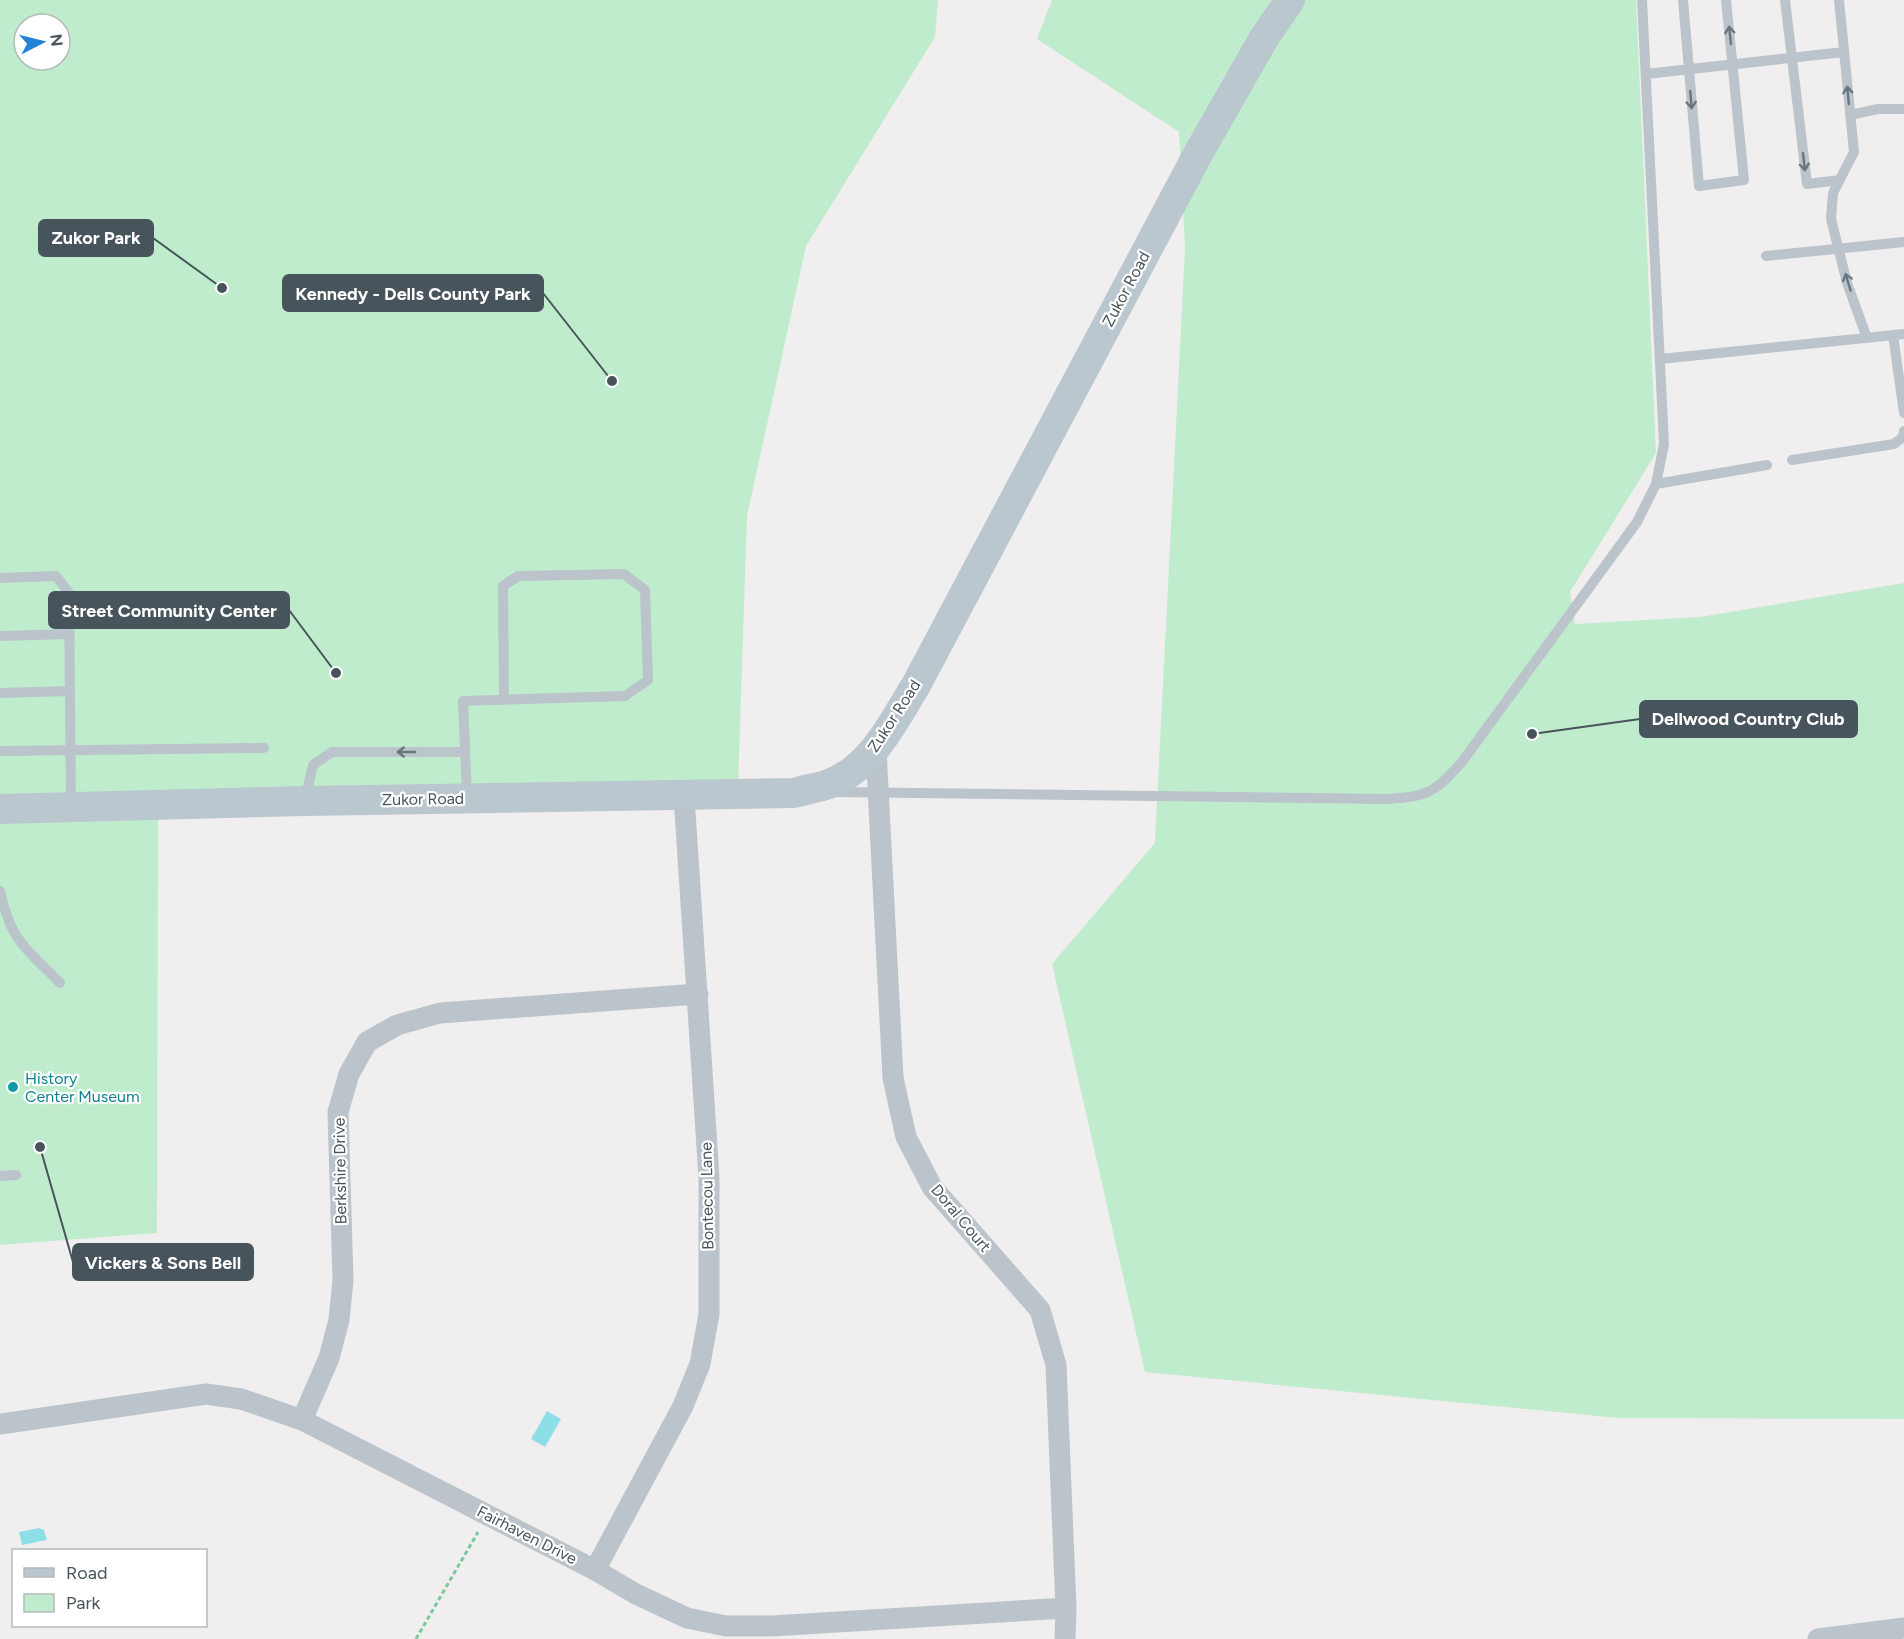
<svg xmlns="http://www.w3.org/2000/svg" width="1904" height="1639" viewBox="0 0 1904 1639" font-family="Figtree,sans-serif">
	<rect width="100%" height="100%" fill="#f1eeef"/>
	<path fill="#bfeccc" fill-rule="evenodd" d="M0 0H938L935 37 806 246 747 516 738 785 0 802ZM24 24H60V60H24Z
		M1052 0H1636L1656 453 1570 592 1575 624 1700 617 1904 583V1419L1618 1418 1145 1372 1052 964 1155 843 1185 248 1179 132 1037 39Z
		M158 809 157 1233 0 1245V813Z"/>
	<path fill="#8edee7" d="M547 1411 561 1419 545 1447 531 1439Z
		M39 1528 44 1530 47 1540 22 1545 19 1532Z"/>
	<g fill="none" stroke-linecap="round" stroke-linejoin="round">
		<path stroke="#79c999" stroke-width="3" stroke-dasharray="4.5 3" stroke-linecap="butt" d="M416 1639 478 1532"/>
		<path stroke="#bbc4cb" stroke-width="10" d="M1683 0 1699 186 1744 180 1726 0
			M1785 0 1807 184 1840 180
			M1839 0 1854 152 1833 193 1831 219 1847 283 1867 338
			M1646 74 1844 52
			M1850 115 1878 109H1904
			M1766 256 1904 242
			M1893 335 1904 413
			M1660 359 1904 334
			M1792 460 1894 444 1903 437 1904 431
			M1656 484 1767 465
			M0 578 56 576 69 593 71 807
			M0 636 70 634
			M0 693 70 691
			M0 751 264 748
			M833 792 1387 799C1429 796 1434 793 1462 762L1637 522 1656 484 1664 444 1642 0
			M467 796 463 701 625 696 648 680 645 590 624 574 518 576 503 586 504 700
			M305 800 313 765 332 752H465
			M0 891C11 942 26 948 60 983
			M0 1176 16 1175"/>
		<path stroke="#bbc4cb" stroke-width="21" d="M876 749 893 1078 906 1137 932 1187 1040 1310 1056 1365 1066 1608 1065 1639
			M302 1420 329 1358 339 1320 343 1280 338 1112 349 1074 367 1042 397 1025 440 1013 698 994
			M0 1424 206 1394 241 1399 302 1420 595 1570 636 1594 687 1618 726 1626H772L1066 1608
			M595 1570 683 1406 700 1364 709 1314V1178L684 796
			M1818 1639 1904 1628"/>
		<path stroke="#bbc7cf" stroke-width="30" d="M0 809 305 801 794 793C804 790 816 788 826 785 871 770 893 722 916 685L1199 152 1264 38 1290 0"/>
	</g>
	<defs><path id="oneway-shaft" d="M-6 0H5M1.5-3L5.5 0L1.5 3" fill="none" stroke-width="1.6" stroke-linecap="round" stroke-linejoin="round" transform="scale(1.5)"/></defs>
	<g stroke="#6a767d">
		<use href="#oneway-shaft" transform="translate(1730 35) rotate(-96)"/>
		<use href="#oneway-shaft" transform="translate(1848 95) rotate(-95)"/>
		<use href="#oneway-shaft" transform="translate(1691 100) rotate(85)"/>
		<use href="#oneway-shaft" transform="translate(1804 162) rotate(83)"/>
		<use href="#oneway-shaft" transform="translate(1848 282) rotate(-107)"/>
		<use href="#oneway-shaft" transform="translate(406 752) rotate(-180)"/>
	</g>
	<circle fill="#0f9aa8" stroke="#fff" stroke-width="2" cx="13" cy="1087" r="6"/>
	<g text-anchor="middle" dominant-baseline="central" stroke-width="4.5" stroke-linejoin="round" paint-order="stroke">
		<g font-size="16" fill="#47545b" stroke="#fff">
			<text transform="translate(1126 289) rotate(-62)">Zukor Road</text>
			<text transform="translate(894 716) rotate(-57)">Zukor Road</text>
			<text transform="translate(423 799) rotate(-1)">Zukor Road</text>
			<text transform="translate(340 1171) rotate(-91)">Berkshire Drive</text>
			<text transform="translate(707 1196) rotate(-91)">Bontecou Lane</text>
			<text transform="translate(961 1218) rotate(50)">Doral Court</text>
			<text transform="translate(527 1535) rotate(27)">Fairhaven Drive</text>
		</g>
		<g font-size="16" fill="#0d838f" stroke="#fff" text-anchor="start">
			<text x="25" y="1078">History<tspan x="25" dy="18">Center Museum</tspan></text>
		</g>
	</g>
	<path fill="none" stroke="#47545b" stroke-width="2" d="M222 288L153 238M612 381L543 293M336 673L289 610M1532 734L1640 719M40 1147L73 1262"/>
	<g fill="#47545b" stroke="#fff" stroke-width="2">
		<circle cx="222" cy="288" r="6"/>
		<circle cx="612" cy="381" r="6"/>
		<circle cx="336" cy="673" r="6"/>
		<circle cx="1532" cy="734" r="6"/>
		<circle cx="40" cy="1147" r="6"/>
	</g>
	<g fill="#47545b" stroke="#47545b" stroke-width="2">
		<rect x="39" y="220" width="114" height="36" rx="6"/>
		<rect x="283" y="275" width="260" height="36" rx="6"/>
		<rect x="49" y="592" width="240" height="36" rx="6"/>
		<rect x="1640" y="701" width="217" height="36" rx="6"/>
		<rect x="73" y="1244" width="180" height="36" rx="6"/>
	</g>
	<g font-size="18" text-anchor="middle" font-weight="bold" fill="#fff">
		<text x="96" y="244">Zukor Park</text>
		<text x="413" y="300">Kennedy - Dells County Park</text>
		<text x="169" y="617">Street Community Center</text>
		<text x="1748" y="725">Dellwood Country Club</text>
		<text x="163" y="1269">Vickers &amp; Sons Bell</text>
	</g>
	<rect x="12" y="1549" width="195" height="78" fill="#ffffff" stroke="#b5bbbd" stroke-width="1.5"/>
	<rect x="24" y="1568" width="30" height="9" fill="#bbc7cf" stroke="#b5bbbd" stroke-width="1.5"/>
	<text x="66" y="1579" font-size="18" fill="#47545b">Road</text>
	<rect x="24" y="1594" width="30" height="18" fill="#bfeccc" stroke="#b5bbbd" stroke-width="1.5"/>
	<text x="66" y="1609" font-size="18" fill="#47545b">Park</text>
	<g transform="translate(42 42) rotate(83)"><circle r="28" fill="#ffffff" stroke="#b5bbbd" stroke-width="1.5"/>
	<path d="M0-4.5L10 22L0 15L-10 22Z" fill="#2283d7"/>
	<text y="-9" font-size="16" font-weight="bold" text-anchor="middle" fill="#47545b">N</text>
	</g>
</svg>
